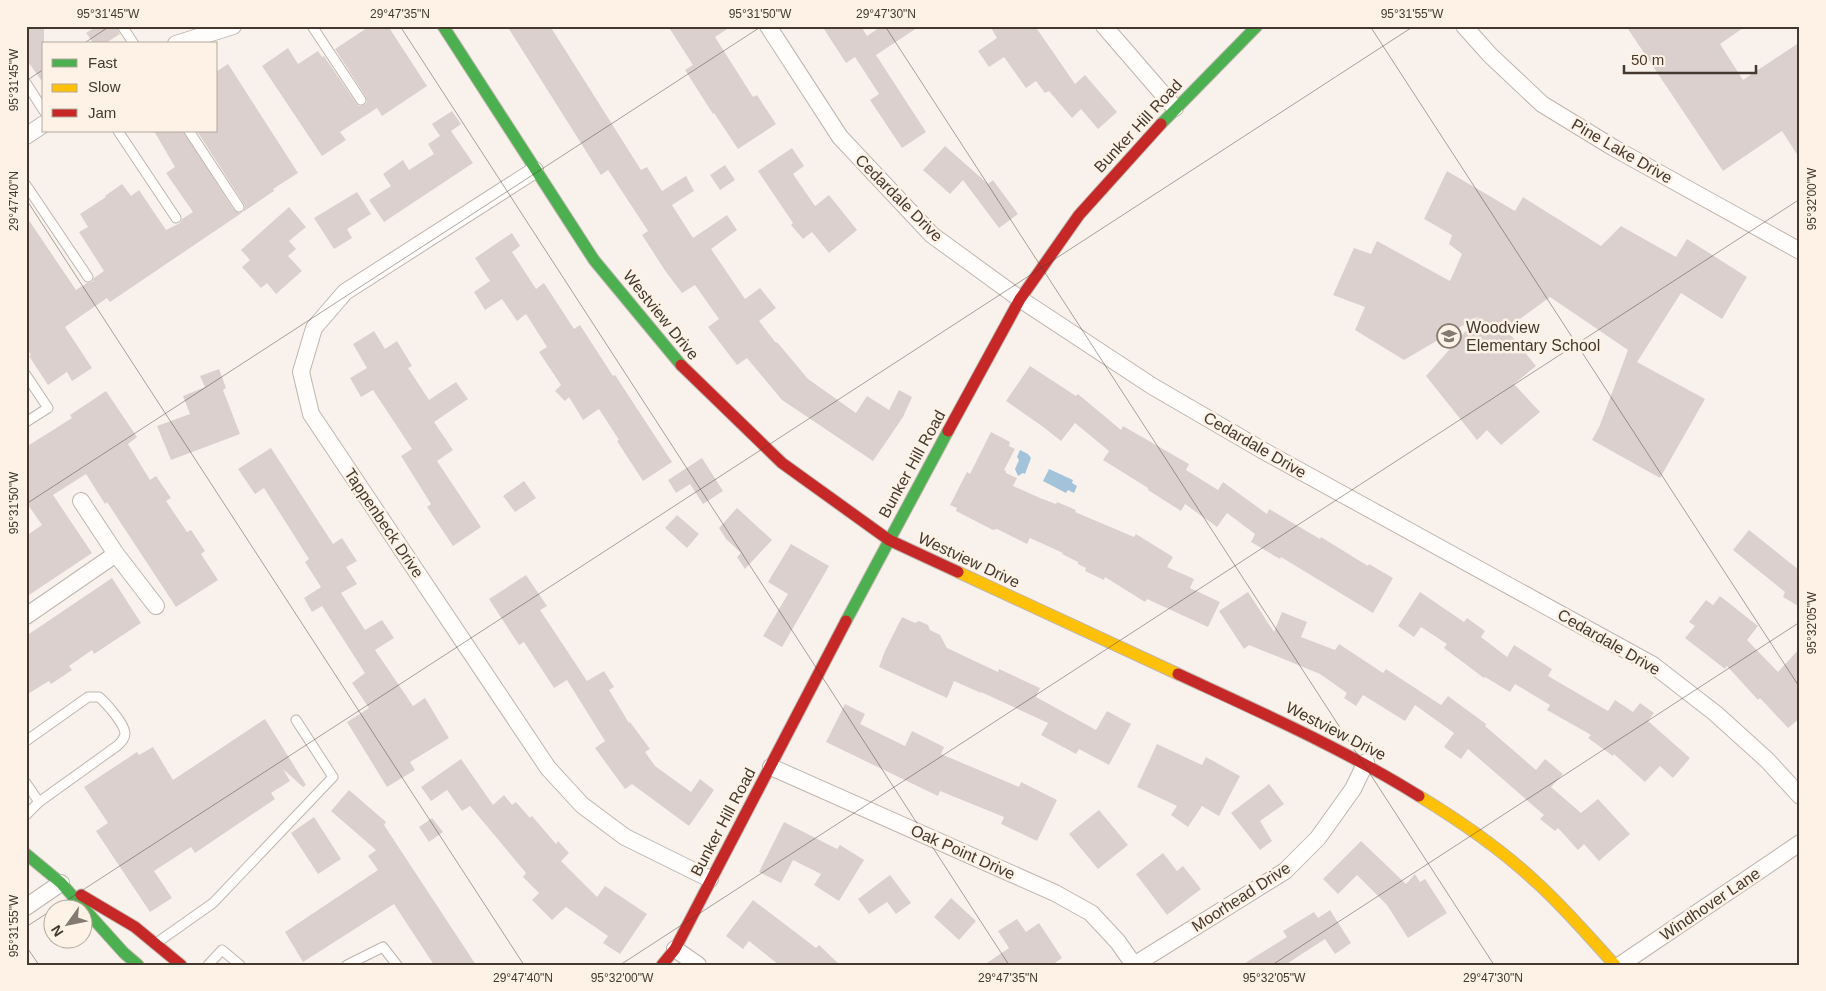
<svg xmlns="http://www.w3.org/2000/svg" width="1826" height="991" viewBox="0 0 1826 991" font-family="Helvetica,sans-serif">
	<rect width="100%" height="100%" fill="#f9f2ec"/>
	<path fill="#a3c3db" d="M1020 450 1028 454 1031 458 1025 474 1023 473 1018 476 1015 469 1019 460 1017 457Z
		M1049 469 1073 480 1072 483 1077 486 1074 493 1068 490 1066 493 1043 481Z"/>
	<path fill="#dbd0cd" d="M26 26H44V84L26 59Z
		M97 26H116L120 34 104 44H94L86 33Z
		M370 26H388L427 86 382 116 377 108 340 132 346 140 322 156 262 66 288 48 298 64 318 51 322 57 324 56 356 103 359 106 364 105 367 102 366 97 335 49Z
		M507 26H550L641 170 647 167 662 191 686 176 694 191 672 205 693 238 727 215 737 230 711 249 745 299 760 288 776 308 759 321 776 343 777 342 808 379 856 413 867 396 889 410 899 390 912 397 903 417 873 461 782 400 747 358 737 365 708 327 719 319 695 285 682 293 666 272 642 235 648 231 608 170 601 175Z
		M668 26H732L715 37 753 97 757 95 776 124 738 149 714 113 713 114 685 70 693 65Z
		M822 26H861L867 36 882 26H920L876 55 926 132 902 148 870 100 879 94 855 57 846 63Z
		M990 26H1035L1075 84 1085 75 1117 112 1098 129 1081 109 1072 118 1049 91 1045 93 1036 81 1026 88 1004 57 989 67 978 51 997 38Z
		M1626 26H1746L1720 44 1743 80 1800 42V159L1782 131 1723 171Z
		M228 64 298 173 273 189 274 191 110 302 107 298 65 327 92 368 72 381 67 372 48 385 29 356 31 355 26 347V216L76 290 87 283 92 282 94 278 104 271 79 232 88 227 80 214 106 197 105 196 122 184 131 196 139 190 166 230 180 223 182 219 193 212 166 173 175 167 154 131H183L234 210 239 213 243 212 245 207 244 204 197 131H216V72Z
		M452 111 461 124 451 131 473 163 384 222 369 200 391 186 383 174 403 160 409 170 434 154 428 144 440 136 432 124Z
		M945 146 988 184 993 180 1018 214 999 228 963 180 950 194 923 170Z
		M792 148 804 166 793 174 815 206 829 195 857 230 829 253 812 232 803 239 791 225 793 223 758 171Z
		M725 165 735 180 720 190 710 175Z
		M1447 171 1515 211 1523 197 1601 246 1621 226 1676 257 1687 239 1747 277 1722 319 1681 293 1637 362 1705 399 1660 478 1592 440 1600 425 1628 350 1550 297 1506 329 1536 366 1514 384 1540 412 1501 445 1487 430 1477 440 1426 376 1479 316 1404 360 1355 330 1365 307 1333 295 1354 248 1371 254 1377 241 1450 281 1462 254 1449 244 1452 235 1424 219Z
		M357 192 371 214 347 229 352 238 334 249 314 218Z
		M289 207 306 227 289 241 296 249 288 256 302 271 276 294 267 283 261 288 242 267 250 260 241 250Z
		M512 233 520 246 512 252 536 289 544 283 574 329 580 325 613 376 615 375 672 462 643 481 617 441 619 440 599 409 583 420 569 397 565 401 555 391 561 385 539 352 547 347 526 314 517 321 502 299 485 310 474 292 490 281 475 258Z
		M374 331 385 349 397 341 412 366 408 368 429 400 456 382 468 399 434 422 453 450 437 461 481 527 453 546 427 507 431 504 401 456 412 449 373 390 361 397 350 378 367 368 353 344Z
		M1030 366 1076 396 1078 394 1121 430 1123 426 1189 464 1186 470 1218 490 1223 482 1267 514 1269 509 1320 539 1321 537 1368 566 1369 564 1393 578 1373 613 1281 557 1280 559 1251 542 1255 534 1227 513 1217 527 1185 504 1181 511 1148 490V488L1103 460 1109 451 1075 423 1061 441 1042 426 1006 401Z
		M219 369 226 388 223 390 240 434 171 460 157 426 190 414 183 396 205 387 200 376Z
		M106 391 137 437 128 444 150 480 156 476 171 498 166 501 187 532 191 530 205 551 201 554 218 580 176 607 107 502 105 504 86 474 53 495 92 553 26 597V536L42 525 26 502V447L72 418 70 415Z
		M991 432 1010 442 1009 446 1015 449 1004 470 1006 471V473L1017 478 1013 486 1040 498 1056 504 1057 502 1076 510 1075 512 1134 537 1136 534 1173 557 1167 567 1194 579 1190 588 1220 602 1208 627 1147 599 1145 602 1105 577 1104 580 1085 571 1086 568 1078 564V562L1062 554 1063 553 1030 538 1027 544 997 529 993 530 956 511 957 508 950 505 967 472 970 474Z
		M271 448 333 544 342 538 357 561 346 567 357 584 341 593 365 630 382 620 394 638 375 650 413 706 425 698 449 738 410 762 415 770 387 787 347 722 369 708 352 683 365 673 322 606 312 612 304 598 321 587 305 562 309 559 264 488 255 494 238 469Z
		M702 458 723 491 703 504 690 484 676 493 668 480Z
		M524 481 536 498 515 512 503 496Z
		M737 508 772 540 745 569 737 557 741 553 726 539 719 528Z
		M677 515 699 534 687 548 665 528Z
		M1749 530 1799 570 1800 568V607L1783 597 1785 592 1733 550Z
		M791 544 829 566 782 647 763 636 788 594 768 582Z
		M526 575 547 606 540 610 587 681 604 671 614 687 609 690 629 723 630 722 650 749 645 752 655 766 691 792 700 779 714 790 689 826 632 784 625 789 595 748 605 741 567 680 554 688 524 642 519 645 489 599Z
		M112 578 141 623 94 654 92 650 69 666 72 670 51 684 49 681 26 695V636Z
		M1248 592 1274 632 1282 612 1307 622 1301 637 1335 650 1339 644 1383 673 1386 669 1441 705 1448 696 1486 724 1485 726 1536 770 1545 759 1563 774 1551 787 1581 813 1598 799 1630 834 1599 861 1584 844 1578 850 1558 828 1555 831 1540 819 1544 815 1468 749 1461 759 1444 747 1454 733 1415 705 1405 721 1363 695 1356 706 1344 698 1347 693 1320 674 1249 645 1244 649 1219 611Z
		M1420 592 1464 622 1467 618 1485 631 1481 637 1507 657 1514 645 1552 669 1548 676 1608 711 1615 700 1633 712 1640 703 1654 713 1648 721 1690 758 1673 778 1660 766 1645 782 1614 754 1613 756 1588 738 1591 735 1547 710 1550 705 1515 684 1510 692 1485 677 1484 678 1444 648 1447 644 1421 627 1414 637 1398 626Z
		M1720 596 1758 626 1747 640 1778 672 1800 648V718L1788 728 1760 698 1758 700 1727 666 1725 669 1685 638 1695 626 1689 622 1706 600 1713 605Z
		M902 617 915 623 919 621 928 625 930 630 940 635 947 648 998 672 999 669 1040 688 1036 697 1096 730 1107 711 1131 724 1109 765 1079 749 1076 754 1041 735 1048 723 981 692V693L954 681 947 698 879 667 885 651Z
		M845 704 865 714 860 724 905 746 912 731 944 747 941 754 1019 787 1021 782 1057 800 1037 841 1001 824 1004 817 940 791 938 796 826 742Z
		M265 719 306 785 303 787 283 769 290 781 271 793 275 799 195 853 191 847 154 871 172 898 150 912 96 831 108 823 84 787 137 752 139 755 153 747 173 780Z
		M1157 744 1202 765 1206 757 1240 776 1219 816 1202 806 1188 827 1171 815 1177 806 1137 787Z
		M461 759 493 805 504 795 512 805 516 802 530 818 532 816 556 844 558 841 569 853 561 861 597 897 605 886 647 914 620 954 603 943 608 936 566 907 552 920 532 900 539 893 523 877 526 873 470 806 462 811 447 790 431 801 421 787Z
		M1269 784 1284 804 1260 821 1272 841 1260 850 1231 813Z
		M349 790 386 822 384 825 476 965H434L394 904 303 962 285 932 378 870 368 856 376 850 331 811Z
		M1099 810 1128 845 1098 869 1069 834Z
		M314 817 341 859 318 874 291 833Z
		M432 818 443 832 429 842 419 827Z
		M784 822 837 849 840 845 864 860 839 901 814 885 821 874 793 860 781 883 759 872Z
		M1361 841 1406 884 1415 874 1420 882 1425 879 1447 913 1408 938 1387 905 1357 875 1338 894 1323 879Z
		M1163 853 1177 871 1183 866 1201 889 1167 915 1136 874Z
		M890 875 911 903 896 914 887 902 869 914 858 899Z
		M951 898 976 921 959 940 934 917Z
		M753 900 816 948 819 945 840 965H779L749 941 743 949 726 936Z
		M1330 910 1351 943 1335 954 1325 939 1285 965H1242L1287 937 1283 931 1314 912 1318 918Z
		M1017 919 1026 932 1039 923 1062 958 1052 965H984L1009 948 998 931Z"/>
	<g fill="none" stroke-linecap="round" stroke-linejoin="round">
		<g stroke="#beb6ae" stroke-width="11">
			<path id="lane" d="M122 26 134 44
				M312 26 361 100
				M26 83 44 111
				M118 131 176 218
				M189 131 239 207
				M26 185 88 277
				M26 375 48 408 26 422
				M26 741 88 697H99C106 703 124 723 125 733 125 739 121 742 117 746L39 802 26 815
				M26 783 39 802
				M155 944 213 903 333 777 296 720
				M208 965 222 950 240 965
				M347 965 383 947 397 965"/>
		</g>
		<g stroke="#beb6ae" stroke-width="18">
			<path id="street" d="M768 26 840 137 932 235 1020 299 1152 386 1262 450 1653 665 1715 713 1767 760 1800 796
				M1104 26 1175 108
				M1464 26 1490 55 1542 104 1614 148 1800 251
				M176 44 233 26
				M26 136 44 124
				M535 170 345 292 314 328 301 372 311 414 548 768 582 805 625 837 710 879
				M81 501 116 554 156 606
				M26 616 116 554
				M771 767 1055 893 1091 913 1118 942 1134 965
				M26 907 61 883
				M675 949 698 965
				M1134 965 1285 871 1318 838 1353 789 1366 762
				M1620 965 1800 843"/>
		</g>
		<g stroke="#beb6ae" stroke-width="13">
			<path id="fast" d="M443 26 594 260 681 365
				M1161 124 1257 26
				M846 621 948 431
				M26 854 61 883 124 953 138 965"/>
		</g>
		<g stroke="#beb6ae" stroke-width="13">
			<path id="slow" d="M958 572 1178 674
				M1419 796C1460 821 1501 849 1536 882 1564 907 1589 937 1615 965"/>
		</g>
		<g stroke="#beb6ae" stroke-width="13">
			<path id="jam" d="M681 365 782 463 889 540 958 572
				M948 431 1020 299 1079 215 1161 124
				M1178 674C1260 712 1342 748 1419 796
				M81 895 135 927 181 965
				M662 965 675 949 846 621"/>
		</g>
		<use href="#lane" stroke="#fefdfc" stroke-width="9"/>
		<use href="#street" stroke="#fefdfc" stroke-width="16"/>
		<use href="#fast" stroke="#4caf50" stroke-width="11"/>
		<use href="#slow" stroke="#ffc107" stroke-width="11"/>
		<use href="#jam" stroke="#c62828" stroke-width="11"/>
	</g>
	<path fill="none" stroke="#45392f" stroke-width="1" stroke-opacity="0.45" d="M400 26 1009 965M885 26 1494 965M1370 26 1800 688M83 44 110 26M26 81 44 69M26 199 524 965M26 504 762 26M55 908 1414 26M26 927 52 910M26 946 39 965M620 965 1800 199M1272 965 1800 622"/>
	<defs>
		<g id="school-ring" transform="scale(1.25)"><circle r="9.5" fill="#fef2e7" stroke="#847a71" stroke-width="1.5"/><path d="M0-5L7-2L0 1L-7-2ZM-4 1L0 2.5L4 1V4Q0 6-4 4Z" fill="#847a71"/></g>
	</defs>
	<g fill-rule="evenodd">
		<use href="#school-ring" x="1449" y="336"/>
	</g>
	<g text-anchor="middle" dominant-baseline="central" stroke-width="5" stroke-linejoin="round" paint-order="stroke">
		<g font-size="16" fill="#45392f" stroke="#fef2e7">
			<text transform="translate(1138 126) rotate(-47)">Bunker Hill Road</text>
			<text transform="translate(1622 151) rotate(30)">Pine Lake Drive</text>
			<text transform="translate(899 198) rotate(45)">Cedardale Drive</text>
			<text transform="translate(661 315) rotate(51)">Westview Drive</text>
			<text transform="translate(1255 445) rotate(30)">Cedardale Drive</text>
			<text transform="translate(912 464) rotate(-61)">Bunker Hill Road</text>
			<text transform="translate(384 523) rotate(56)">Tappenbeck Drive</text>
			<text transform="translate(969 560) rotate(25)">Westview Drive</text>
			<text transform="translate(1609 642) rotate(30)">Cedardale Drive</text>
			<text transform="translate(1336 731) rotate(27)">Westview Drive</text>
			<text transform="translate(723 822) rotate(-62)">Bunker Hill Road</text>
			<text transform="translate(963 852) rotate(24)">Oak Point Drive</text>
			<text transform="translate(1241 897) rotate(-33)">Moorhead Drive</text>
			<text transform="translate(1710 904) rotate(-34)">Windhover Lane</text>
		</g>
		<g font-size="16" fill="#45392f" stroke="#fef2e7" text-anchor="start">
			<text x="1466" y="327">Woodview<tspan x="1466" dy="18">Elementary School</tspan></text>
		</g>
	</g>
	<rect width="1826" height="991" fill="none" stroke="#fef2e7" stroke-width="55"/>
	<rect x="42" y="42" width="175" height="90" fill="#fef2e7" stroke="#b4a89d"/>
	<rect x="52" y="59" width="25" height="8" fill="#4caf50" stroke="#b4a89d"/>
	<text x="88" y="68" font-size="15" fill="#45392f">Fast</text>
	<rect x="52" y="84" width="25" height="8" fill="#ffc107" stroke="#b4a89d"/>
	<text x="88" y="92" font-size="15" fill="#45392f">Slow</text>
	<rect x="52" y="109" width="25" height="8" fill="#c62828" stroke="#b4a89d"/>
	<text x="88" y="118" font-size="15" fill="#45392f">Jam</text>
	<g transform="translate(68 924) rotate(237)"><circle r="24" fill="#fef2e7" stroke="#b4a89d"/>
	<path d="M0-4L9 19L0 12L-9 19Z" fill="#847a71"/>
	<text y="-8" font-size="14" font-weight="bold" text-anchor="middle" fill="#45392f">N</text>
	</g>
	<path d="M1624 65v8h132v-8" fill="none" stroke="#45392f" stroke-width="2.5"/>
	<text x="1631" y="65" font-size="15" fill="#45392f" stroke="#fef2e7" stroke-width="4" paint-order="stroke">50 m</text>
	<rect x="28" y="28" width="1770" height="936" fill="none" stroke="#45392f" stroke-width="2"/>
	<g font-size="12" text-anchor="middle" fill="#45392f">
		<text x="108" y="18">95°31'45"W</text>
		<text x="400" y="18">29°47'35"N</text>
		<text x="760" y="18">95°31'50"W</text>
		<text x="886" y="18">29°47'30"N</text>
		<text x="1412" y="18">95°31'55"W</text>
		<text transform="translate(14 80) rotate(-90)" y="4">95°31'45"W</text>
		<text transform="translate(1812 199) rotate(-90)" y="4">95°32'00"W</text>
		<text transform="translate(14 201) rotate(-90)" y="4">29°47'40"N</text>
		<text transform="translate(14 503) rotate(-90)" y="4">95°31'50"W</text>
		<text transform="translate(1812 623) rotate(-90)" y="4">95°32'05"W</text>
		<text transform="translate(14 926) rotate(-90)" y="4">95°31'55"W</text>
		<text x="523" y="982">29°47'40"N</text>
		<text x="622" y="982">95°32'00"W</text>
		<text x="1008" y="982">29°47'35"N</text>
		<text x="1274" y="982">95°32'05"W</text>
		<text x="1493" y="982">29°47'30"N</text>
	</g>
</svg>
